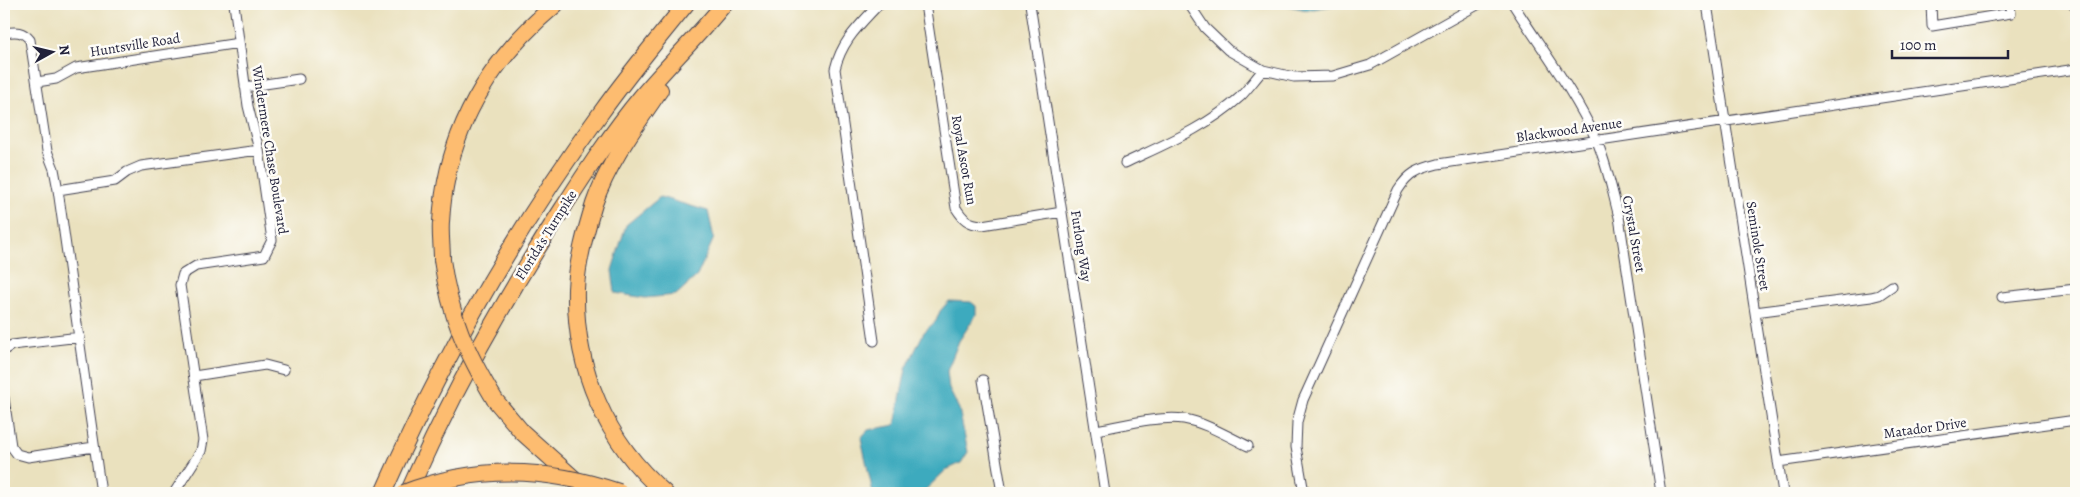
<svg xmlns="http://www.w3.org/2000/svg" width="2080" height="497" viewBox="0 0 2080 497" font-family="Alegreya,serif">
	<rect width="100%" height="100%" fill="#fdfcf7"/>
	<filter id="ink" filterUnits="userSpaceOnUse"><feTurbulence type="fractalNoise" baseFrequency=".02" numOctaves="2"/><feDisplacementMap in="SourceGraphic" scale="10" xChannelSelector="R" yChannelSelector="G"/><feConvolveMatrix kernelMatrix="1 2 1 2 8 2 1 2 1" color-interpolation-filters="sRGB"/></filter>
	<filter id="wash" filterUnits="userSpaceOnUse"><feTurbulence type="fractalNoise" baseFrequency=".0096" numOctaves="4" result="noise"/><feDisplacementMap in="SourceGraphic" scale="20" xChannelSelector="R" yChannelSelector="G"/><feGaussianBlur stdDeviation="1.12" result="paint"/><feColorMatrix in="noise" values="0 0 0 0 0 0 0 0 0 0 0 0 0 0 0 0 0 1.4 0 .05"/><feComposite in="paint" operator="in"/></filter>
	<g filter="url(#wash)">
		<rect width="100%" height="100%" fill="#eae1be"/>
		<path fill="#3eaabe" stroke="#30667c" d="M1279 4H1343L1307 10Z
			M660 197 708 211 714 238 697 276 676 295 645 298 615 293 612 270 626 225Z
			M949 301 971 302 976 306V315L959 341 947 371 949 389 959 409 968 452 961 463 946 470 922 493H873L861 438 868 430 895 425 906 369 924 332 936 321 940 311Z"/>
	</g>
	<g filter="url(#ink)">
		<g fill="none" stroke-linecap="round" stroke-linejoin="round">
			<g stroke="#403f4f" stroke-width="11">
				<path id="minor" d="M925 4 956 208C963 219 968 224 982 225L1062 212
					M1030 4 1105 493
					M1189 4 1205 28 1228 50 1263 70 1294 77 1333 76 1370 65 1479 4
					M1513 4C1541 48 1574 91 1596 139 1607 164 1612 191 1619 217L1661 493
					M1707 4 1783 493
					M1931 4 1932 26 2011 13 2010 4
					M2073 4 2076 6
					M4 33C16 31 23 31 30 40L47 151 54 169 58 190 101 493
					M37 82 56 79 76 68 239 43
					M245 87 299 79
					M1125 163C1165 144 1207 127 1240 97 1248 89 1255 79 1263 70
					M58 190 115 181 127 172 141 166 259 150
					M2002 297 2076 289
					M1755 312 1871 297 1879 295 1892 286
					M874 341 835 69C842 40 860 25 879 4
					M4 350 12 345 80 337
					M194 376 265 365 284 370
					M983 380 1002 493
					M4 398 11 446 17 454 28 457 94 447
					M1096 430C1119 426 1161 415 1184 419 1206 423 1227 436 1248 446
					M1778 462 2076 420
					M174 493 201 451 203 440 180 285 183 274 196 266 264 256 272 240 259 150 248 106 234 4
					M1304 493 1296 447 1297 422 1303 400 1398 190C1409 173 1418 169 1438 164L2076 69"/>
			</g>
			<g stroke="#403f4f" stroke-width="18">
				<path id="motorway" d="M660 90C636 125 608 163 594 204 586 230 577 261 576 289 574 367 606 443 665 493
					M442 260C442 247 440 234 441 222 446 132 488 61 556 4
					M495 400 522 432 590 493
					M383 493C442 360 514 232 600 114 627 76 657 40 686 4
					M408 493C451 395 503 301 561 211 586 172 612 132 641 97 668 65 698 36 724 4"/>
			</g>
			<use href="#minor" stroke="#fff" stroke-width="9"/>
			<use href="#motorway" stroke="#fdbc70" stroke-width="16"/>
			<g stroke="#403f4f" stroke-width="18" stroke-linecap="butt">
				<path id="motorway-bridge" d="M442 260C450 316 466 352 495 400
					M404 493C477 465 545 467 619 492"/>
			</g>
			<use href="#motorway-bridge" stroke="#fdbc70" stroke-width="16"/>
		</g>
	</g>
	<g text-anchor="middle" dominant-baseline="central" stroke-width="5" stroke-linejoin="round" paint-order="stroke">
		<g font-size="14" fill="#22223b" stroke="#fdfcf7">
			<text transform="translate(135 45) rotate(-9)">Huntsville Road</text>
			<text transform="translate(1569 130) rotate(-8)">Blackwood Avenue</text>
			<text transform="translate(270 150) rotate(81)">Windermere Chase Boulevard</text>
			<text transform="translate(964 160) rotate(80)">Royal Ascot Run</text>
			<text transform="translate(1634 234) rotate(80)">Crystal Street</text>
			<text transform="translate(546 235) rotate(-58)">Florida's Turnpike</text>
			<text transform="translate(1081 246) rotate(81)">Furlong Way</text>
			<text transform="translate(1758 246) rotate(81)">Seminole Street</text>
			<text transform="translate(1925 428) rotate(-8)">Matador Drive</text>
		</g>
	</g>
	<rect width="2080" height="497" fill="none" stroke="#fdfcf7" stroke-width="20"/>
	<g transform="translate(52 52) rotate(82)" stroke="#fdfcf7" stroke-width="4" paint-order="stroke">
	<path d="M0-4L9 19L0 12L-9 19Z" fill="#22223b"/>
	<text y="-8" font-size="14" font-weight="bold" text-anchor="middle" fill="#22223b">N</text>
	</g>
	<path d="M1892 50v8h116v-8" fill="none" stroke="#22223b" stroke-width="2.5"/>
	<text x="1900" y="50" font-size="15" fill="#22223b" stroke="#fdfcf7" stroke-width="4" paint-order="stroke">100 m</text>
</svg>
